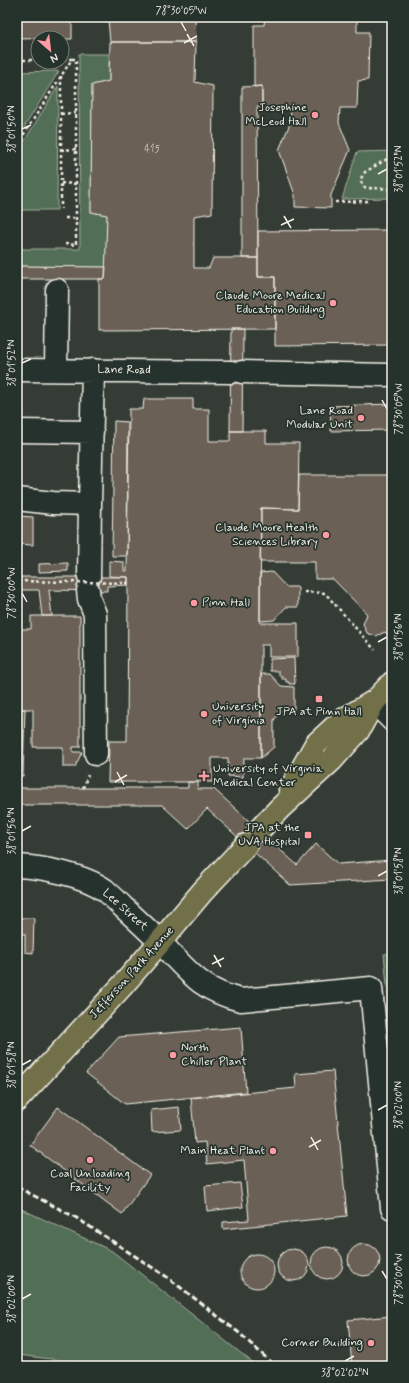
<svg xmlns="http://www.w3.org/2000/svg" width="409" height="1383" viewBox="0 0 409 1383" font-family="Mynerve,sans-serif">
	<rect width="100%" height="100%" fill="#343c35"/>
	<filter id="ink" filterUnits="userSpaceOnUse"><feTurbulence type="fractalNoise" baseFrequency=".025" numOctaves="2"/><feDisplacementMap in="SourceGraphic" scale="8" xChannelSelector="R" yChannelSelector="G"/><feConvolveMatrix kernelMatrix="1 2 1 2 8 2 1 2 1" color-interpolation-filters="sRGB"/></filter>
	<g filter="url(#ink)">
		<path fill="#536e56" stroke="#a4b09f" d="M79 54H109V81L92 85 91 212 107 215 106 267 17 266V249H80Z
			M59 71 17 139V72Z
			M58 86 57 210H17V153Z
			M392 151V198L342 199 357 152Z
			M392 953V1006H389L384 954Z
			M17 1207 112 1251 257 1366H111L17 1355Z"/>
		<path fill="#6b6154" stroke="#f4f1e8" d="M17 17H195L196 42H110L108 19H72V39H62V38L17 39Z
			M265 17H357V32H369L368 80 358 81 357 108H340L339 123 350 150 331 195V208L295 207V195L279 150 291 121 290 107H262V86L254 87V25H264Z
			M110 42H196L195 82 213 86 212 213 194 216V268H209L213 258H258V277H275V329L99 330V279H105L107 215 91 212 92 85 109 81Z
			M262 86V107H257L258 258H242V87Z
			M386 230H392V345L275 346V277H258V231Z
			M17 266 106 267 105 279H17Z
			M231 329H243L242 431H230Z
			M144 399H193V409H209V441H230V431H266V443H299L298 509 261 508 260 621V623H298V657H269V645H261V758H244L243 777 228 776V758H212V782H108L109 741H127L128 585V577L109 576V561L124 562V571H127L129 409H143Z
			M392 404V430L331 431 330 406Z
			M114 421 128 422 127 556H112Z
			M299 475H392V639L385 632 376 636 367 633 363 624 367 614 333 579H315V562H260L261 508 298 509Z
			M17 516 33 517V545L17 544Z
			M17 555H18L17 635Z
			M68 563V571L39 572V564Z
			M272 572 286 587H298V607H286L274 620 260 621V573Z
			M18 577H128V585L107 586V591L49 590 52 616H42L39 590H18Z
			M31 616H80V747H73V752H82L75 767H63V747H33V709H17V629H31Z
			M294 658 295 684H289V682H286V679H282V676H279V671H270V659Z
			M261 674H270L281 686 294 687V710H282L274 720V747L261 758Z
			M17 709H25L23 776H17Z
			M188 782H198V789H214L297 865 316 844 338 864 392 860V879L290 885 207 809 188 829 162 805H17V788H188Z
			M17 912H20V918H34L33 953 25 952V934H19L17 1014Z
			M241 1027 246 1092 125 1104 86 1073 119 1037Z
			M333 1071 347 1216 223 1229V1222L249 1220 244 1160 207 1164 205 1142 195 1143 191 1098 296 1088 295 1074Z
			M58 1107 150 1175 122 1214 30 1145Z
			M179 1107 181 1130 152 1132 151 1110Z
			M240 1183 243 1207 207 1211 205 1186Z
			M348 1260a16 16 0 1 1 32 0a16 16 0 1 1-32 0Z
			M311 1263a16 16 0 1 1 32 0a16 16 0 1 1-32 0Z
			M277 1265a16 16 0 1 1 32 0a16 16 0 1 1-32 0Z
			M240 1271a17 17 0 1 1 34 0a17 17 0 1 1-34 0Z
			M392 1316V1366H352L348 1320Z"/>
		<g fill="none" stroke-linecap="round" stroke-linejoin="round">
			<g stroke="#f4f1e8" stroke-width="25">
				<path id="minor" d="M17 370 231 372
					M56 370 57 290
					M242 372 392 375
					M17 431 92 432
					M17 499 53 503 90 504 93 370
					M89 577 90 504
					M88 590 89 599 95 614 96 754
					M374 702 392 720
					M17 866C42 867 84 875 105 890 111 895 117 901 123 907 135 918 148 930 160 942 187 970 201 991 241 1000L371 988 392 1208"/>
			</g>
			<g stroke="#f4f1e8" stroke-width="25">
				<path id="major" d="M290 790 316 744 341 721 373 702
					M259 830 280 808 332 760 358 731 374 702 392 683
					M17 1100 122 986 160 942 203 891 246 845"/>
			</g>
			<path stroke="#f4f1e8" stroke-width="2.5" stroke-dasharray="3 3" stroke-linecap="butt" d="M17 60H38
				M61 76V209
				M61 114 76 113
				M17 145 72 59H62
				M61 150 76 149
				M392 156 365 172 360 180 364 187C373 190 384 186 392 191
				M61 183 76 184
				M335 202 370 201
				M65 218H76
				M65 244 76 245V59H72
				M304 592 325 593 375 650
				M83 788 88 775"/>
			<use href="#minor" stroke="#26332d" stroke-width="22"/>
			<use href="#major" stroke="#71704a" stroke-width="22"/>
			<path stroke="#f4f1e8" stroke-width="3" stroke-dasharray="6 3" stroke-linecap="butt" d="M17 1187 75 1217 167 1277 238 1332 275 1366"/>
			<path stroke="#f4f1e8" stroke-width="2.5" stroke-dasharray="3 3" stroke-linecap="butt" d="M18 581 128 583"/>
		</g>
	</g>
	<path fill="none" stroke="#f4f1e8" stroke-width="1.5" d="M181 22 186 31M187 34 194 46M184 43 197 36M22 129 31 125M378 174 387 169M284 216 291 228M281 225 294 219M22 363 31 359M382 400 387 409M22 593 27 602M378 642 387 637M117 772 124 785M115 782 127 775M22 831 31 826M378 876 387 871M214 955 221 967M212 964 224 958M22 1065 31 1060M378 1110 387 1105M311 1137 318 1150M309 1147 321 1140M382 1271 387 1279M22 1299 31 1294M345 1361 354 1356"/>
	<g fill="#ff9aa2" stroke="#26332d" stroke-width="1.5">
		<circle cx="315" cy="115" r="4"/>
		<circle cx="333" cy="303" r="4"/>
		<circle cx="361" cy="418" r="4"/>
		<circle cx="326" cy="535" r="4"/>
		<circle cx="194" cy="603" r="4"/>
		<rect x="315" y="695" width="8" height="8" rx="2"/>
		<circle cx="204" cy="714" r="4"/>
		<path d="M202 770h4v4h4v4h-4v4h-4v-4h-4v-4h4z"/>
		<rect x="304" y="831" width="8" height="8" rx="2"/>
		<circle cx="173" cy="1055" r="4"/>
		<circle cx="273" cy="1151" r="4"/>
		<circle cx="90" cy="1160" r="4"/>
		<circle cx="371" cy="1343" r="4"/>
	</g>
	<g text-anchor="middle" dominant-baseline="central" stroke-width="3.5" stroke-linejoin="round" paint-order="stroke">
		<g font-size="10" fill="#d2cdc3">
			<text x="152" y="149">415</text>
		</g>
		<g font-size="12" fill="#f4f1e8" stroke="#26332d" text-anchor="end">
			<text x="307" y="108">Josephine<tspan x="307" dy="14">McLeod Hall</tspan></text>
			<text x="325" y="296">Claude Moore Medical<tspan x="325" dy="14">Education Building</tspan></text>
			<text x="353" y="411">Lane Road<tspan x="353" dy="14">Modular Unit</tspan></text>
			<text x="318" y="528">Claude Moore Health<tspan x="318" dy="14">Sciences Library</tspan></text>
			<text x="202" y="603" text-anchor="start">Pinn Hall</text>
			<text x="212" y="707" text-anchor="start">University<tspan x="212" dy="14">of Virginia</tspan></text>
			<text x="319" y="712" text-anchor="middle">JPA at Pinn Hall</text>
			<text x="213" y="769" text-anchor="start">University of Virginia<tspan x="213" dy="14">Medical Center</tspan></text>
			<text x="300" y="828">JPA at the<tspan x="300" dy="14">UVA Hospital</tspan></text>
			<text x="181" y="1048" text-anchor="start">North<tspan x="181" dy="14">Chiller Plant</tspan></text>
			<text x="265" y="1151">Main Heat Plant</text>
			<text x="90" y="1174" text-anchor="middle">Coal Unloading<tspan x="90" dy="14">Facility</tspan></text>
			<text x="363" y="1343">Corner Building</text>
		</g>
		<g font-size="12" fill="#f4f1e8" stroke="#26332d">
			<text transform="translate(124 370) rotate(1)">Lane Road</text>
			<text transform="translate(125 910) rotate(42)">Lee Street</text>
			<text transform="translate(132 973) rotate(-48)">Jefferson Park Avenue</text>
		</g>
	</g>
	<rect width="409" height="1383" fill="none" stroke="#26332d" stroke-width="44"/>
	<g transform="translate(50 50) rotate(152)"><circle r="19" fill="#26332d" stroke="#787f78"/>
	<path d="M0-3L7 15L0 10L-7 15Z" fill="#ff9aa2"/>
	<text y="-6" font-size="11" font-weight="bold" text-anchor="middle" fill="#f4f1e8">N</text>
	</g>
	<rect x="22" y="22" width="365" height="1339" fill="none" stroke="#f4f1e8" stroke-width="1.5"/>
	<g font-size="10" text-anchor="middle" fill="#f4f1e8">
		<text x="181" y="14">78°30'05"W</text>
		<text transform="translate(11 129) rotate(-90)" y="4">38°01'50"N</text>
		<text transform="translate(398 169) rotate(-90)" y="4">38°01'52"N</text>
		<text transform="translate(11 363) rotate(-90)" y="4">38°01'52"N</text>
		<text transform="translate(398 409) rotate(-90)" y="4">78°30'05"W</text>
		<text transform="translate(11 593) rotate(-90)" y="4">78°30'00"W</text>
		<text transform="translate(398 637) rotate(-90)" y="4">38°01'56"N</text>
		<text transform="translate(11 831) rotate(-90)" y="4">38°01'56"N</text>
		<text transform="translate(398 871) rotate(-90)" y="4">38°01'58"N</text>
		<text transform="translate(11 1065) rotate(-90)" y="4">38°01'58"N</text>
		<text transform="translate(398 1105) rotate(-90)" y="4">38°02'00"N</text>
		<text transform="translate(398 1279) rotate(-90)" y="4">78°30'00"W</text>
		<text transform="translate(11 1299) rotate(-90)" y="4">38°02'00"N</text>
		<text x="345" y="1376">38°02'02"N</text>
	</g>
</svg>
